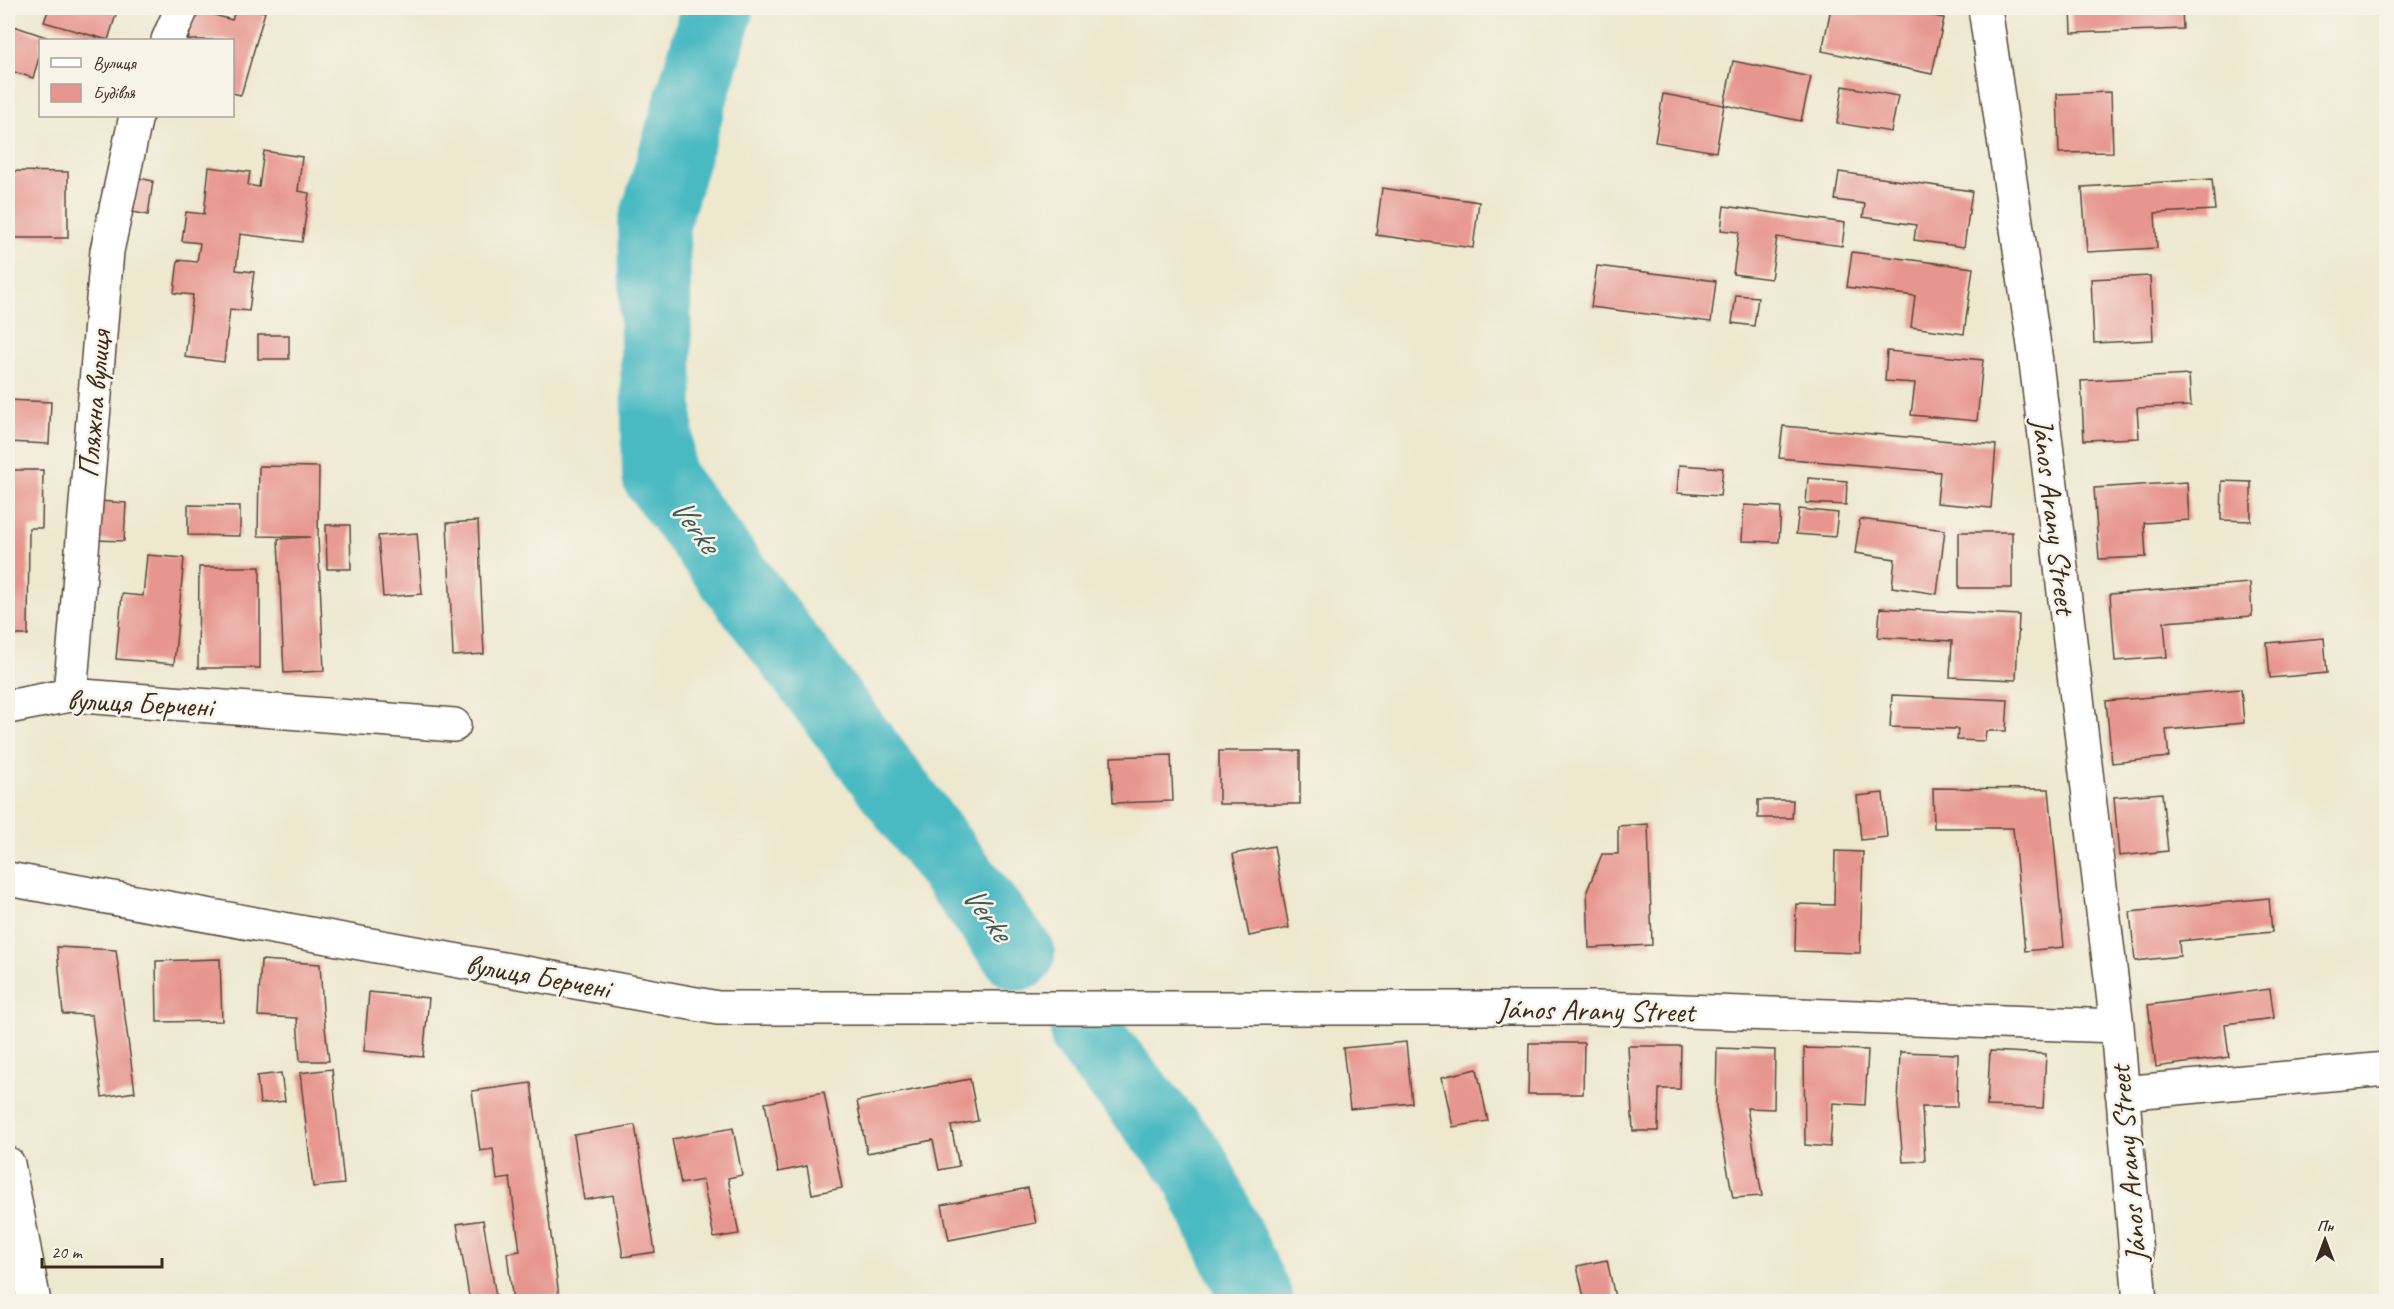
<svg xmlns="http://www.w3.org/2000/svg" width="2394" height="1309" viewBox="0 0 2394 1309" font-family="Caveat,sans-serif">
	<rect width="100%" height="100%" fill="#f7f3e8"/>
	<filter id="ink" filterUnits="userSpaceOnUse"><feTurbulence type="fractalNoise" baseFrequency=".0167" numOctaves="2"/><feDisplacementMap in="SourceGraphic" scale="12" xChannelSelector="R" yChannelSelector="G"/><feConvolveMatrix kernelMatrix="1 2 1 2 8 2 1 2 1" color-interpolation-filters="sRGB"/></filter>
	<filter id="wash" filterUnits="userSpaceOnUse"><feTurbulence type="fractalNoise" baseFrequency=".008" numOctaves="4" result="noise"/><feDisplacementMap in="SourceGraphic" scale="24" xChannelSelector="R" yChannelSelector="G"/><feGaussianBlur stdDeviation="1.35" result="paint"/><feColorMatrix in="noise" values="0 0 0 0 0 0 0 0 0 0 0 0 0 0 0 0 0 1.4 0 .05"/><feComposite in="paint" operator="in"/></filter>
	<g filter="url(#wash)">
		<rect width="100%" height="100%" fill="#eee8cf"/>
		<g fill="none" stroke-linecap="round" stroke-linejoin="round">
			<path stroke="#4ab9c2" stroke-width="72" d="M718 8 654 224 658 476 1019 955
				M1086 1034 1193 1164 1258 1302"/>
		</g>
		<g id="blocks">
			<path fill="#e7958f" d="M49 8H118L108 40 44 22Z
				M236 8H251L265 12 241 95 232 93V40H188L197 10 232 20Z
				M1831 8H1895L1944 18 1932 74 1822 51Z
				M2071 8H2182L2183 29 2072 33Z
				M8 24 46 37 45 40H40V54L33 78 8 70Z
				M1733 61 1811 77 1801 121 1724 105Z
				M1843 86 1898 96 1891 132 1837 123Z
				M2111 92 2113 152 2059 153 2057 94Z
				M1663 94 1724 105 1716 152 1655 142Z
				M264 151 302 157 298 191 309 193 302 242 240 234 236 270 254 272 249 311 230 309 224 362 185 357 193 295 174 293 178 260 197 262 200 243 182 241 186 212 204 214 209 167 250 172 248 185 259 187Z
				M8 171 68 172V238H8Z
				M1839 172 1972 191 1964 247 1914 240 1916 225 1863 217 1865 204 1835 200Z
				M139 178 153 181 148 215 133 212Z
				M2212 179 2215 210 2155 213 2157 248 2087 252 2082 187Z
				M1382 188 1479 202 1473 248 1376 235Z
				M1724 206 1845 223 1842 246 1777 237 1771 279 1733 274 1739 232 1721 230Z
				M1852 252 1973 268 1964 334 1911 327 1915 296 1847 287Z
				M1597 266 1716 281 1711 322 1591 307Z
				M2150 276 2153 340 2094 343 2091 279Z
				M1736 295 1758 297 1754 326 1732 323Z
				M258 335H289V359H258Z
				M1887 351 1983 360 1977 421 1911 415 1915 383 1885 381Z
				M2189 375 2191 406 2137 408 2139 438 2084 440 2081 381Z
				M8 400 51 402 49 444 8 442Z
				M1783 426 1996 445 1991 508 1937 503 1940 472 1779 458Z
				M1679 465 1723 468 1720 496 1677 493Z
				M259 466 319 467 318 537 324 671 284 673 278 539 310 537 258 536Z
				M8 470H43L42 528H29L28 635H8Z
				M1808 478 1847 481 1846 505 1806 503Z
				M2222 481 2251 482V521L2221 520Z
				M2187 482 2189 520 2144 523 2146 557 2099 559 2094 488Z
				M98 501 126 503 124 541 95 540Z
				M188 505 240 506V536L188 535Z
				M1744 505 1781 507 1779 542 1742 541Z
				M1799 509 1838 513 1835 537 1796 534Z
				M1860 519 1945 530 1937 594 1892 587 1895 559 1855 553Z
				M478 521 484 654 453 656 447 523Z
				M326 525H350L351 569H327Z
				M1959 532H2012V588H1959Z
				M417 533 422 594 383 597 378 536Z
				M147 555 184 558 174 664 116 659 122 594 143 596Z
				M199 567H260V668H198Z
				M2250 583 2252 616 2164 622 2167 657 2115 661 2110 594Z
				M1880 608 2019 615 2016 680 1950 677 1952 641 1878 637Z
				M2324 638 2327 673 2270 678 2267 643Z
				M2241 689 2244 723 2166 730 2169 757 2112 763 2106 701Z
				M1892 695 2008 700 2006 731H1986L1985 741 1957 740 1958 729 1890 727Z
				M1219 751H1300V804H1219Z
				M1171 755 1173 801 1113 803 1111 757Z
				M1933 788 2049 789 2064 947 2025 951 2013 828H1934Z
				M1883 793 1887 837 1861 840 1857 796Z
				M2162 793 2168 851 2119 856 2114 797Z
				M1758 800H1793L1792 818H1758Z
				M1648 824 1652 945 1589 948 1587 891 1602 854H1618V826Z
				M1274 846 1289 928 1249 936 1233 854Z
				M1835 851 1863 852 1860 953 1795 951 1796 904 1834 905Z
				M2269 898 2272 932 2179 941 2180 956 2135 961 2130 912Z
				M57 947 116 950 135 1092 102 1097 92 1015 63 1014Z
				M220 959 222 1021 157 1022 156 961Z
				M261 960 320 964 323 1010 329 1061H300L297 1018 258 1016Z
				M2270 989 2274 1018 2225 1024 2229 1057 2156 1067 2148 1005Z
				M369 992 429 998 423 1057 364 1051Z
				M1406 1042 1412 1103 1350 1109 1343 1048Z
				M1529 1043H1584L1583 1094H1528Z
				M1628 1046H1681L1680 1089H1659L1658 1131H1633Z
				M1717 1048 1775 1050 1774 1109 1747 1108 1762 1196 1733 1198 1716 1107Z
				M1804 1048 1868 1050 1865 1105 1833 1103 1830 1147 1805 1145Z
				M1990 1051 2046 1054 2043 1108 1987 1106Z
				M1900 1052 1958 1054 1957 1107H1922L1925 1161 1903 1162 1898 1105Z
				M332 1069 344 1184 313 1187 300 1073Z
				M1477 1069 1488 1121 1453 1127 1442 1077Z
				M281 1073 285 1101 260 1104 257 1076Z
				M970 1079 978 1121 951 1126 959 1166 939 1170 933 1140 867 1153 857 1101Z
				M531 1083 559 1296 513 1302 507 1253 520 1251 510 1178 497 1180 493 1149 480 1151 472 1091Z
				M824 1092 842 1188 812 1194 807 1166 778 1172 765 1103Z
				M635 1125 655 1252 623 1257 613 1195 584 1200 574 1135Z
				M733 1128 742 1175 728 1178 739 1234 714 1238 703 1180 681 1184 672 1139Z
				M1028 1188 1036 1223 949 1240 942 1205Z
				M483 1220 496 1297 470 1302 457 1224Z
				M1607 1260 1616 1302H1585L1577 1266Z"/>
		</g>
	</g>
	<g filter="url(#ink)">
		<use href="#blocks" fill-opacity="0" stroke="#564639" stroke-width="1.5"/>
		<g fill="none" stroke-linecap="round" stroke-linejoin="round">
			<g stroke="#564639" stroke-width="36">
				<path id="minor" d="M1985 8 2034 346 2117 1026 2140 1302
					M168 40 182 8
					M70 695 107 251 136 116
					M8 707 70 695 454 725
					M8 879 718 1008H1596L2117 1026
					M2122 1093 2386 1069
					M8 1164 34 1302"/>
			</g>
			<use href="#minor" stroke="#fff" stroke-width="33"/>
		</g>
	</g>
	<g text-anchor="middle" dominant-baseline="central" stroke-width="5" stroke-linejoin="round" paint-order="stroke">
		<g font-size="30" fill="#3b2a1e" stroke="#f7f3e8">
			<text transform="translate(94 404) rotate(-85)">Пляжна вулиця</text>
			<text transform="translate(2054 516) rotate(83)">János Arany Street</text>
			<text transform="translate(140 703) rotate(3)">вулиця Берчені</text>
			<text transform="translate(538 976) rotate(10)">вулиця Берчені</text>
			<text transform="translate(1596 1010) rotate(1)">János Arany Street</text>
			<text transform="translate(2128 1164) rotate(-95)">János Arany Street</text>
		</g>
		<g font-size="32" font-style="italic" fill="#405c57" stroke="#f7f3e8">
			<text transform="translate(695 525) rotate(53)">Verke</text>
			<text transform="translate(987 913) rotate(53)">Verke</text>
		</g>
	</g>
	<rect width="2394" height="1309" fill="none" stroke="#f7f3e8" stroke-width="30"/>
	<rect x="39" y="39" width="195" height="78" fill="#f7f3e8" stroke="#aca397" stroke-width="1.5"/>
	<rect x="51" y="58" width="30" height="9" fill="#ffffff" stroke="#aca397" stroke-width="1.5"/>
	<text x="93" y="69" font-size="18" fill="#3b2a1e">Вулиця</text>
	<rect x="51" y="84" width="30" height="18" fill="#e7958f" stroke="#aca397" stroke-width="1.5"/>
	<text x="93" y="99" font-size="18" fill="#3b2a1e">Будівля</text>
	<g transform="translate(2325 1240)" stroke="#f7f3e8" stroke-width="4.5" paint-order="stroke">
	<path d="M0-4.5L10 22L0 15L-10 22Z" fill="#3b2a1e"/>
	<text y="-9" font-size="16" font-weight="bold" text-anchor="middle" fill="#3b2a1e">Пн</text>
	</g>
	<path d="M42 1258v9h120v-9" fill="none" stroke="#3b2a1e" stroke-width="3"/>
	<text x="51" y="1258" font-size="18" fill="#3b2a1e" stroke="#f7f3e8" stroke-width="4.5" paint-order="stroke">20 m</text>
</svg>
